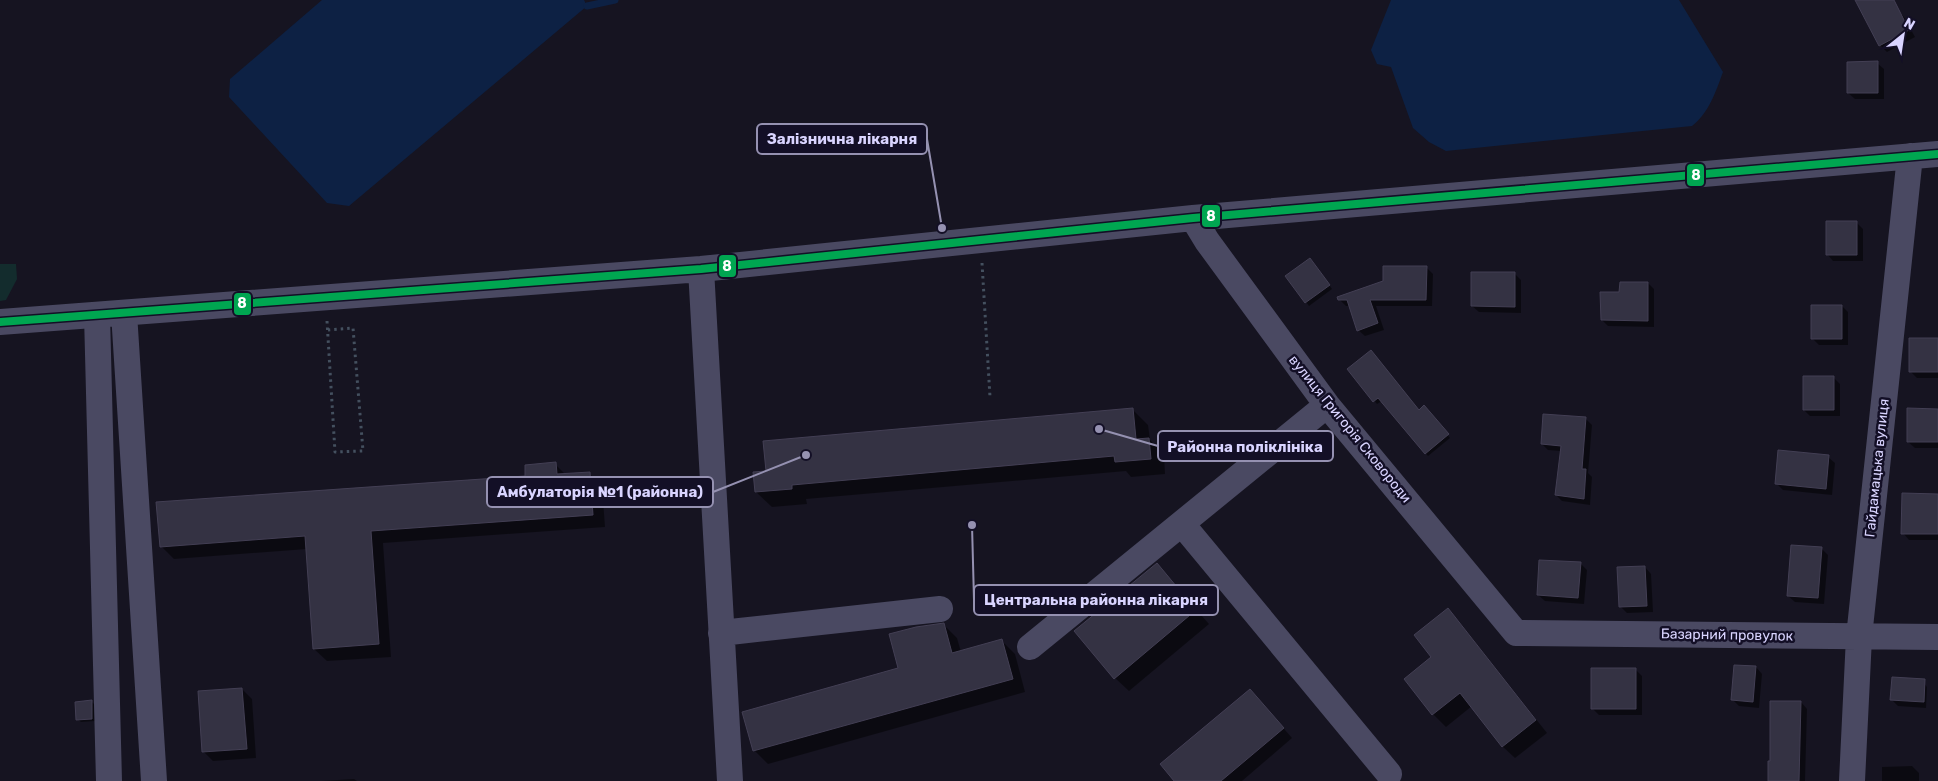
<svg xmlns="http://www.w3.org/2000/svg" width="1938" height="781" viewBox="0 0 1938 781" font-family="Rubik,sans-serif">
	<rect width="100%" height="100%" fill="#161421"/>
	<path fill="#132c2d" d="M0 264H16L17 279 6 300 0 301Z"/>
	<path fill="#0d2144" d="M322 0H584L587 6 349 206 327 203 229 97 230 79Z
		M1391 0H1679L1723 72C1716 91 1709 113 1692 126L1446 151 1429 142 1413 128 1391 67 1377 64 1371 50Z"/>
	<path fill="#0007" d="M1855 0H1894L1898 10 1904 17 1915 37 1887 52 1880 45Z
		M1877 63 1884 69V99H1855L1848 93Z
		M1856 222 1863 229V261H1833L1827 254Z
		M1313 262 1332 289 1309 306 1287 276Z
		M1426 267 1433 274 1432 306H1376L1384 330 1365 336 1358 330 1350 306H1346L1339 299Z
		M1515 274 1521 280V313L1479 312 1472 306Z
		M1648 283 1654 289V327L1608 326 1602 320 1621 293Z
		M1842 306 1848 312V345H1819L1812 338Z
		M1938 339V378H1917L1910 371Z
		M1349 369 1419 411 1427 409 1450 438 1428 456 1382 401 1377 404Z
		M1833 377 1840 384V416H1810L1804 410Z
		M1133 410 1148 425 1150 440 1164 454 1165 474 1131 477 1126 471 806 499 807 504 772 507 756 492Z
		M1938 410V448H1915L1908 442Z
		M1585 418 1592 425 1588 473 1592 477 1590 505 1562 501 1556 495 1561 451 1548 450 1542 444Z
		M1828 457 1835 463 1832 495 1783 490 1776 483Z
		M555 464 566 475 589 473 602 486 605 527 383 543 391 657 327 661 314 649 307 549 174 559 161 546 527 477Z
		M1938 495V540H1909L1903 533Z
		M1821 548 1828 555 1824 604 1795 602 1788 596Z
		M1580 563 1587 570 1584 604 1545 601 1538 595Z
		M1157 565 1209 624 1129 691 1115 678Z
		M1645 567 1651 574 1653 612 1627 613 1620 606Z
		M1448 610 1460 623 1547 733 1515 758 1502 746 1472 706 1446 727 1433 714 1406 679 1433 657Z
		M943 624 957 638 961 652 1001 640 1015 654 1025 692 768 764 754 750 900 669Z
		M1756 667 1762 674 1759 708 1739 706 1733 700Z
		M1635 669 1642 676V715H1599L1592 708Z
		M1921 680 1927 687 1926 708 1898 706 1892 700Z
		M242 689 252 699 256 758 213 761 203 751Z
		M1250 690 1292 738 1242 781H1176Z
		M91 701 94 704 95 721 81 722 78 719Z
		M1801 702 1807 709 1805 781H1769Z
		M1912 766 1919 773V781H1882V767Z
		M354 779 357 781H322Z"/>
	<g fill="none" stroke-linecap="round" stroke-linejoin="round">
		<path stroke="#0d2144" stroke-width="7" d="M587 6 615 0"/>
	</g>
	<path fill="#343243" stroke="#433f54" d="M1855 0H1894L1909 30 1879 46Z
		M1878 61V93H1847V62Z
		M1826 221H1857V255H1826Z
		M1310 258 1330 285 1305 303 1285 276Z
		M1383 266H1427L1426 300H1370L1378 323 1357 331 1347 300H1338L1337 297 1383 281Z
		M1471 272H1515V307L1471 306Z
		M1620 282H1648V321L1601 320 1600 292H1619Z
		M1811 305H1842V339H1811Z
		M1909 338H1938V372H1909Z
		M1371 350 1419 410 1424 405 1449 434 1425 454 1378 398 1373 402 1347 369Z
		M1803 376H1834V410H1803Z
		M1133 408 1136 439 1149 438 1151 459 1115 462 1114 456 792 485V489L755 492 753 472 766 471 763 441Z
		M1907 408 1938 409V442H1907Z
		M1543 414 1586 417 1582 469H1586L1584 499 1555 495 1561 446 1541 444Z
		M1778 450 1829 455 1826 489 1775 484Z
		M556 462 557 474 590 472 593 515 371 531 379 644 313 649 305 536 160 547 156 502 525 476V465Z
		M1902 493 1938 494V534H1901Z
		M1791 545 1822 547 1818 598 1787 596Z
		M1539 560 1581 562 1578 598 1537 595Z
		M1157 563 1196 610 1114 679 1074 631Z
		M1645 566 1647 606 1619 607 1617 567Z
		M1448 608 1536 720 1502 747 1460 693 1432 715 1404 679 1431 657 1414 635Z
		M944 623 952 653 1002 639 1013 679 753 751 742 712 898 668 889 634 916 627Z
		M1734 665 1756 666 1753 702 1731 700Z
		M1591 668H1636V709H1591Z
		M1892 677 1925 679 1924 702 1890 700Z
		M242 688 247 749 202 752 198 691Z
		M1250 689 1284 728 1221 781H1174L1160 764Z
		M92 700V719L76 720 75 702Z
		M1770 701H1801L1799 781H1768V761H1770Z"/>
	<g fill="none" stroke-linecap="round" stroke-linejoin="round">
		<path stroke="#44505f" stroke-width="3" stroke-dasharray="2.5 4" stroke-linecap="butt" d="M982 263 990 397
			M327 321 335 452 363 451 353 328 328 330"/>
		<path stroke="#4a4962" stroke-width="26" d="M1193 218 1207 241 1327 405 1516 633 1938 637
			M701 269 730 781
			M124 313 154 781
			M97 315 109 781
			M0 322 701 269 1193 218 1938 154
			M1182 524 1389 774
			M721 633 940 609
			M1030 647 1327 405
			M1852 781 1859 637 1910 156"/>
		<g stroke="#130f26" stroke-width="11">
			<path id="bus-1" d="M0 322 701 269 1193 218 1938 154"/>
		</g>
		<use href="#bus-1" stroke="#00a651" stroke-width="8"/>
	</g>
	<g text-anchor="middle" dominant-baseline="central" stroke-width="5" stroke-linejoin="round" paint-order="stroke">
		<g font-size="14" fill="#d9d4ff" stroke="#130f26">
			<text transform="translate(1350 429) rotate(51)">вулиця Григорія Сковороди</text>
			<text transform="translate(1877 468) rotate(-84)">Гайдамацька вулиця</text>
			<text transform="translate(1727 635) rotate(1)">Базарний провулок</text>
		</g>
	</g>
	<path fill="none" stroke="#9591b1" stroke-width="2" d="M942 228L927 139M1099 429L1158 446M806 455L713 492M972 525L974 600"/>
	<g fill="#9591b1" stroke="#130f26" stroke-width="2">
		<circle cx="942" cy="228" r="5"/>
		<circle cx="1099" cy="429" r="5"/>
		<circle cx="806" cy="455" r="5"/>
		<circle cx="972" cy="525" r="5"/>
	</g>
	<g fill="#130f26" stroke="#9591b1" stroke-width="2">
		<rect x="757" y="124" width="170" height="30" rx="5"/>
		<rect x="1158" y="431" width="175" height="30" rx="5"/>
		<rect x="487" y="477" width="226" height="30" rx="5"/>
		<rect x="974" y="585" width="244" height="30" rx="5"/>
	</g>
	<g font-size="15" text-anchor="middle" font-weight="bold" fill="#d9d4ff">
		<text x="842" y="144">Залізнична лікарня</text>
		<text x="1245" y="452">Районна поліклініка</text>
		<text x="600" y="497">Амбулаторія №1 (районна)</text>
		<text x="1096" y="605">Центральна районна лікарня</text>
	</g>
	<g stroke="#130f26" stroke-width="2">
		<rect x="1686" y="163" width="19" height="24" rx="5" fill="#00a651"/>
		<rect x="1201" y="204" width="20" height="24" rx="5" fill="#00a651"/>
		<rect x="718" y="254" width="19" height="24" rx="5" fill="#00a651"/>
		<rect x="233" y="292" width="19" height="24" rx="5" fill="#00a651"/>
	</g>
	<g font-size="14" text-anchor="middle" font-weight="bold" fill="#fff">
		<text x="1696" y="180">8</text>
		<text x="1211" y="221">8</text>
		<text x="727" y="271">8</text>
		<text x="242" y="308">8</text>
	</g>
	<g transform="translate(1903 35) rotate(30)" stroke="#130f26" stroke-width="4" paint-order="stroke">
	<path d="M0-4L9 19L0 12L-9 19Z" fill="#d9d4ff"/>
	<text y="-8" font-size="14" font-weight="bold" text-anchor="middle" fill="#d9d4ff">N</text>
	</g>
</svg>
